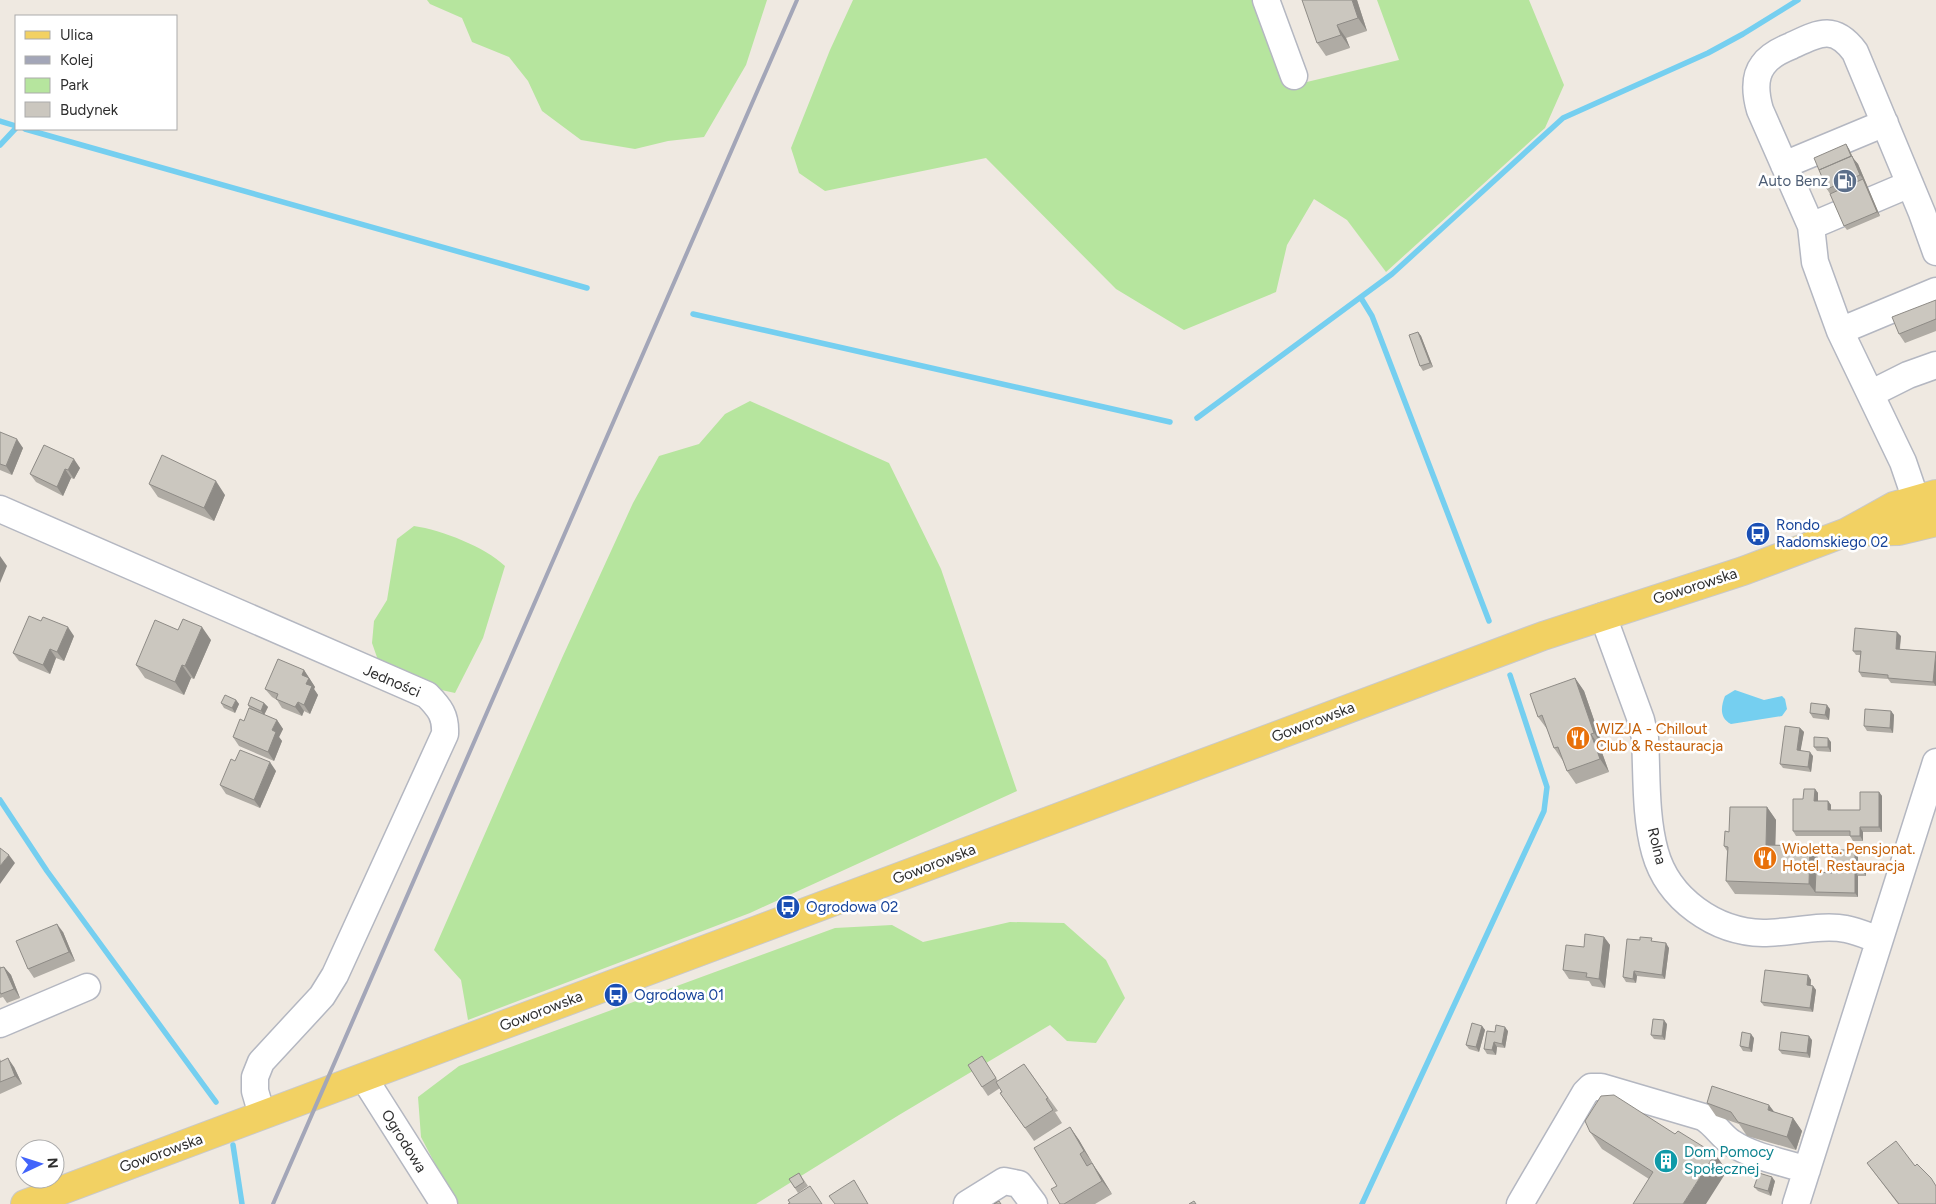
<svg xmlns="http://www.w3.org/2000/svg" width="1936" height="1204" viewBox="0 0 1936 1204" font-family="Figtree,sans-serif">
	<rect width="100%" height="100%" fill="#efe9e1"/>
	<path fill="#b6e59e" d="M427 0H767L746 65 704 137 668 141 635 149 581 140 542 111 528 81 509 57 472 42 462 18 430 4Z
		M853 0H1258L1290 86 1399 60 1377 0H1529L1564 85 1545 128 1386 272 1347 220 1314 199 1287 245 1276 292 1184 330 1116 289 986 158 825 191 799 173 791 148 830 50Z
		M750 401 889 463 941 569 1017 791 750 913 468 1020 461 980 434 950 562 658 633 503 659 456 699 444 725 414Z
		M414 526C442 530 485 547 505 566L483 638 455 693 437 689 379 663 372 643 374 621 387 600 397 539Z
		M1010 922 1064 923 1106 960 1125 998 1096 1043 1067 1041 1050 1025 899 1115 756 1204H456L421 1137 418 1097 459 1066 835 928 892 925 923 942Z"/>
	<path fill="#75cff0" d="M1735 690 1764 700 1782 696 1785 699 1787 709 1782 716 1731 724C1719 718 1721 706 1725 696Z"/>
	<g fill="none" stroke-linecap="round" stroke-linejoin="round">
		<path stroke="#75cff0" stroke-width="5.5" d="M0 121 16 126
			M25 129 587 288
			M0 145 16 128
			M1361 298 1372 316 1489 621
			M693 314 1170 422
			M1197 418 1392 274 1563 118 1708 53 1743 34 1798 0
			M0 800 47 871 216 1102
			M233 1145 242 1204
			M1362 1204 1544 811 1547 787 1510 675"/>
		<g stroke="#b4b7c1" stroke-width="29">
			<path id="minor" d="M1266 0 1294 76
				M1784 165 1885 123
				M1910 184 1811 226 1815 262 1840 331 1903 462 1916 500
				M1811 226 1760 110C1756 96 1753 78 1763 65 1769 56 1781 50 1791 46 1819 33 1834 24 1855 52L1922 213 1936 252
				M1840 331 1936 291
				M1872 393 1908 375 1936 365
				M0 509 427 695C440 708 446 716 445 734L335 975 322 996 261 1062 255 1077V1091L262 1115
				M1603 616 1641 720 1645 738C1647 775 1645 816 1655 852 1668 899 1715 932 1763 933 1789 933 1822 924 1846 929 1857 931 1868 936 1879 940
				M0 1024 87 987
				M364 1078 444 1204
				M967 1204 1004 1181 1019 1184 1034 1204
				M1520 1204 1585 1093 1591 1087H1601L1703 1117C1715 1124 1721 1136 1732 1143 1753 1157 1783 1162 1807 1170
				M1796 1204 1936 762"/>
		</g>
		<g stroke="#c9c9c9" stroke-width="30">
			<path id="major" d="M1851 532 1899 531 1936 522
				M25 1204 1543 636 1743 571 1847 532 1894 506 1936 494"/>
		</g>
		<use href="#minor" stroke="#fff" stroke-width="26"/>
		<use href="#major" stroke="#f2d163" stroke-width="28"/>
		<path stroke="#a3a6b8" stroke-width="4" d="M273 1204 797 0"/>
	</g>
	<path fill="#afaba4" d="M1357 0 1367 31 1346 38 1350 48 1326 56 1317 43Z
		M1846 144 1849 149 1853 158 1858 164 1880 216 1847 230 1844 226 1830 194 1827 189Z
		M1936 300V331L1905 343 1899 334Z
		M1418 332 1421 336 1433 367 1423 371 1420 366Z
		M0 432 23 448 12 475 0 470Z
		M44 445 80 468 74 479 71 478 63 496 36 482 30 474Z
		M149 484 225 495 214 521 158 497Z
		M74 636 64 661 56 658 50 674 19 661 13 653Z
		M1901 636 1900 649 1936 652V686L1891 683 1888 679 1862 677 1859 672 1860 655H1856L1853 651Z
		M211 640 194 679 191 678 184 695 145 678 136 665Z
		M304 670 315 687 314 689 318 695 310 714 304 711 302 716 282 708 277 700 272 697 265 689Z
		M1575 678 1584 691 1603 746 1600 747 1609 772 1576 784 1567 771 1563 761 1554 748 1547 729 1538 717Z
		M236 700 239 704 235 713 224 708 221 703Z
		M264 703 268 707 264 715 277 720 283 729 279 737 282 741 274 761 239 746 233 737 244 721 250 709 248 705Z
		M1830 709 1829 720 1813 718 1810 713Z
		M1891 711 1894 715 1893 733 1867 731 1864 726Z
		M1800 728 1804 732 1800 751 1813 756 1811 772 1783 768 1780 764Z
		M1831 742V752L1817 751 1814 747Z
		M235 761 276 771 260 808 226 794 220 785Z
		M1815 789 1818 793V801H1828L1831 805V810H1860L1879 792 1882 796V832H1863V841H1853L1850 836H1796L1793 831 1803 799Z
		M1767 807 1776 820 1775 845 1810 846 1819 859V872L1832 873 1858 855V862H1863L1866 867V876H1858V897L1735 894 1726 881 1727 851 1724 846 1729 832Z
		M63 932 75 961 34 978 28 969Z
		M1604 937 1610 945 1605 988 1592 986 1589 981 1569 979 1563 970 1584 947Z
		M1654 942 1669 948 1665 979 1637 976 1636 983 1626 982 1623 977Z
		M0 966 1 968 4 967 11 975 20 998 7 1003 3 997 0 998Z
		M1808 975 1811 980V985L1813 986 1816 990 1813 1012 1764 1006 1761 1002Z
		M1667 1024 1665 1040 1654 1039 1651 1035Z
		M1482 1026 1485 1030 1479 1052 1469 1049 1466 1045Z
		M1508 1031 1505 1048 1497 1047 1496 1055 1487 1054 1484 1049 1495 1032Z
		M1754 1038 1752 1052 1743 1051 1740 1046Z
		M1812 1040 1810 1058 1782 1054 1779 1050Z
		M982 1056 998 1081 1024 1064 1058 1111 1055 1112 1062 1123 1034 1141 1000 1093 1002 1092 1000 1088 988 1096 982 1087Z
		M0 1059 1 1061 14 1067 22 1084 0 1094Z
		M1707 1103 1775 1112 1793 1118 1802 1131 1796 1150 1747 1136 1739 1124 1716 1116Z
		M1070 1127 1079 1140 1093 1164 1112 1194 1095 1204H1060L1057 1186Z
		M1590 1132 1675 1134 1715 1154 1727 1171 1649 1179 1602 1149Z
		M1867 1163 1915 1166 1936 1204H1898Z
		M799 1173 808 1186 798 1193 789 1179Z
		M1775 1181 1771 1196 1758 1191 1754 1187Z"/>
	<path fill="#8e8b86" d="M1352 0H1357L1367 31 1358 18Z
		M1337 25 1346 38 1350 48 1341 35Z
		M1846 144 1849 149 1853 158 1858 164 1880 216 1877 212 1863 179 1860 175Z
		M1418 332 1421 336 1433 367 1430 363Z
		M17 439 23 448 12 475 6 466Z
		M74 459 80 468 74 479 68 470Z
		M65 469 71 478 63 496 57 487Z
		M216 481 225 495 214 521 204 508Z
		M0 556 7 566 0 583Z
		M68 627 74 636 64 661 57 652Z
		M202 627 211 640 194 679 185 666Z
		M1897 632 1901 636 1899 653 1896 649Z
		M50 649 56 658 50 674 43 665Z
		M1936 652V686L1933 682Z
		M182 665 191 678 184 695 175 682Z
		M304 670 315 687 314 689 318 695 310 714 304 705 302 675Z
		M1575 678 1584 691 1603 746 1594 733Z
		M236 700 239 704 235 713 232 708Z
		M298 702 304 711 302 716 295 707Z
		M264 703 268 707 264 715 261 711Z
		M1827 705 1830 709 1829 720 1825 715Z
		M1891 711 1894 715 1893 733 1890 728Z
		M277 720 283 729 279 737 282 741 274 761 268 752 272 730Z
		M1800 728 1804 732 1800 754 1797 750Z
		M1591 734 1600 747 1609 772 1600 759Z
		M1828 738 1831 742V752L1828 747Z
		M1810 752 1813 756 1811 772 1808 767Z
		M270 762 276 771 260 808 254 800Z
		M1815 789 1818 793V805L1814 801Z
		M1879 792 1882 796V832L1879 827Z
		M1828 801 1831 805V815L1828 810Z
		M1767 807 1776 820 1775 858 1766 845Z
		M1860 827 1863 832V841L1860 836Z
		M1810 846 1819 859V892H1815L1809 884Z
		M1855 850 1858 855V866L1855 862Z
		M9 855 15 863 0 884V866Z
		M1863 862 1866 867V876L1863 871Z
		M1855 871 1858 876V897L1855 893Z
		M57 924 63 932 75 961 69 952Z
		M1604 937 1610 945 1605 988 1599 979Z
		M1666 943 1669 948 1665 979 1662 975Z
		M4 967 11 975 20 998 14 989Z
		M1634 971 1637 976 1636 983 1633 979Z
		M1808 975 1811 980 1810 989 1807 985Z
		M1813 986 1816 990 1813 1012 1810 1008Z
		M1664 1020 1667 1024 1665 1040 1662 1036Z
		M1482 1026 1485 1030 1479 1052 1476 1047Z
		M1505 1027 1508 1031 1505 1048 1502 1044Z
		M1751 1034 1754 1038 1752 1052 1749 1048Z
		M1809 1036 1812 1040 1810 1058 1807 1053Z
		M1494 1042 1497 1047 1496 1055 1492 1050Z
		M8 1058 14 1067 22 1084 15 1076Z
		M1769 1105 1779 1118 1768 1110Z
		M1793 1118 1802 1131 1796 1150 1787 1137Z
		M1070 1127 1079 1140 1093 1164 1084 1151Z
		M1715 1154 1727 1171 1706 1204H1683Z
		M1092 1163 1101 1176 1112 1194 1102 1181Z
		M1772 1177 1775 1181 1771 1196 1768 1191Z"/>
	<path fill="#cbc7bf" stroke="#8e8b86" d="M1302 0H1352L1358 18 1337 25 1341 35 1317 43Z
		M1846 144 1851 156 1819 170 1814 158Z
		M1852 156 1860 175 1827 189 1819 170Z
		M1863 179 1877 212 1844 226 1830 194Z
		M1936 300V319L1899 334 1892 317Z
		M1418 332 1430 363 1420 366 1409 335Z
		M0 432 17 439 6 466 0 464Z
		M44 445 74 459 68 470 65 469 57 487 30 474Z
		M162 455 216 481 204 508 149 484Z
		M29 616 41 621 43 617 68 627 57 652 50 649 43 665 13 653Z
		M183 619 202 627 185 666 182 665 175 682 136 665 155 620 178 630Z
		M1855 628 1897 632 1896 649 1936 652 1933 682 1888 678V675L1859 672 1861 651H1853Z
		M278 659 304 670 302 675 309 678 306 684 312 686 304 705 298 702 295 707 276 699 278 694 265 689Z
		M1575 678 1594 733 1591 734 1600 759 1567 771 1558 747 1554 748 1542 715 1538 717 1530 694Z
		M225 695 236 700 232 708 221 703Z
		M251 697 264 703 261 711 248 705Z
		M1811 703 1827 705 1825 715 1810 713Z
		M249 708 277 720 272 730 276 732 268 752 233 737 240 719 244 721Z
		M1865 709 1891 711 1890 728 1864 726Z
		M1785 726 1800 728 1797 750 1810 752 1808 767 1780 764Z
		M1814 737 1828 738V747H1814Z
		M240 750 270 762 254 800 220 785 231 759 235 761Z
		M1804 789H1815L1814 801H1828V810H1860V792H1879V827H1860V836H1850V831H1793V799H1803Z
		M1730 807H1767L1766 845 1810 846 1809 884 1726 881 1728 847 1724 846 1725 831 1729 832Z
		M0 848 9 855 0 866Z
		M1832 850H1855V862H1863V871H1855V893L1815 892 1816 872 1832 873Z
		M57 924 69 952 28 969 16 941Z
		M1585 934 1604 937 1599 979 1586 977 1587 973 1563 970 1566 945 1584 947Z
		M1640 937 1652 938 1651 941 1666 943 1662 975 1634 971 1633 979 1623 977 1627 939 1640 940Z
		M4 967 14 989 1 994 0 992V968Z
		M1765 970 1808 975 1807 985 1813 986 1810 1008 1761 1002Z
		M1653 1019 1664 1020 1662 1036 1651 1035Z
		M1472 1023 1482 1026 1476 1047 1466 1045Z
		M1496 1025 1505 1027 1502 1044 1494 1042 1492 1050 1484 1049 1487 1031 1495 1032Z
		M1742 1032 1751 1034 1749 1048 1740 1046Z
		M1781 1032 1809 1036 1807 1053 1779 1050Z
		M982 1056 996 1078 982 1087 968 1065Z
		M8 1058 15 1076 0 1082V1062Z
		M1024 1064 1048 1098 1046 1099 1053 1110 1025 1128 1000 1093 1002 1092 996 1082Z
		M1712 1086 1769 1105 1768 1110 1793 1118 1787 1137 1738 1122 1731 1112 1707 1103Z
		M1614 1095 1675 1134 1678 1131 1715 1154 1683 1204H1633L1653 1172 1590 1132 1585 1121 1601 1096Z
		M1070 1127 1084 1151 1080 1154 1087 1166 1092 1163 1102 1181 1064 1204H1060L1051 1189 1057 1186 1034 1148Z
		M1896 1141 1915 1166 1917 1164 1931 1178 1936 1186V1204H1899L1867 1163Z
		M799 1173 804 1182 795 1188 789 1179Z
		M1759 1173 1772 1177 1768 1191 1754 1187Z
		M854 1180 868 1204H835L829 1196Z
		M810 1186 822 1204H788L790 1203 788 1200Z
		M999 1201 1001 1204H994Z
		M1194 1201 1196 1204H1189Z"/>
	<defs>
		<g id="fuel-disc" transform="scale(1.25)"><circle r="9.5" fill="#5c6f8a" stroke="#fff"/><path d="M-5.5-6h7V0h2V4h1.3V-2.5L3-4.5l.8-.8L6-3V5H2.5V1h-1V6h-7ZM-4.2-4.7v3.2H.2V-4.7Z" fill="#fff"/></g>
		<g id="bus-disc" transform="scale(1.25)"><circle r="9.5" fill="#1a4fb4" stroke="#fff"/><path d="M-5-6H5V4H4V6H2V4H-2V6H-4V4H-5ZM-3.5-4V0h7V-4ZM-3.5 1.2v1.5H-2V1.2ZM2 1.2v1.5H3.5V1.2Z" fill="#fff"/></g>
		<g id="restaurant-disc" transform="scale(1.25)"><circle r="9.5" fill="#e8710a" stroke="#fff"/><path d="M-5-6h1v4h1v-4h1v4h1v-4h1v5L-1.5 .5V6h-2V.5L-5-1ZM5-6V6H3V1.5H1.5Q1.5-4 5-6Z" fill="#fff"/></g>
		<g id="building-disc" transform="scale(1.25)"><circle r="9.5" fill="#0f9aa8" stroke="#fff"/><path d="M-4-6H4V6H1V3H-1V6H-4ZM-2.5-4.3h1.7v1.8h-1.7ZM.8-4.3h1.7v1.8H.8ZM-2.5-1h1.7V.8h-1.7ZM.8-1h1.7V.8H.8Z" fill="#fff"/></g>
	</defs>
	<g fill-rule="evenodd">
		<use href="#fuel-disc" x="1845" y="181"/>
		<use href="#bus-disc" x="1758" y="534"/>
		<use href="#restaurant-disc" x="1578" y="738"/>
		<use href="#restaurant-disc" x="1765" y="858"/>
		<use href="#bus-disc" x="788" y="907"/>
		<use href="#bus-disc" x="616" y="995"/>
		<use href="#building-disc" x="1666" y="1161"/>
	</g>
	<g text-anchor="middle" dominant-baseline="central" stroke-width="5" stroke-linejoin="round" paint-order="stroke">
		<g font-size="15" fill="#4e5e75" stroke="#fff" text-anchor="end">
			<text x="1828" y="181">Auto Benz</text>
		</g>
		<g font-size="15" fill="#164399" stroke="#fff" text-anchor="start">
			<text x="1776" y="525">Rondo<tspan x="1776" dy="17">Radomskiego 02</tspan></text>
			<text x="806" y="907">Ogrodowa 02</text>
			<text x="634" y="995">Ogrodowa 01</text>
		</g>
		<g font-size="15" fill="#2e2e2e" stroke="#fff">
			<text transform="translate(1695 586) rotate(-18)">Goworowska</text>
			<text transform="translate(392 681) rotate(23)">Jedności</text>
			<text transform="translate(1313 722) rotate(-21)">Goworowska</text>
			<text transform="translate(1657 846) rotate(76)">Rolna</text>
			<text transform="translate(934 864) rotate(-21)">Goworowska</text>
			<text transform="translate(541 1011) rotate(-21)">Goworowska</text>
			<text transform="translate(404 1141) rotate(58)">Ogrodowa</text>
			<text transform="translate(161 1153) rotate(-20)">Goworowska</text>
		</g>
		<g font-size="15" fill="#c56008" stroke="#fff" text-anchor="start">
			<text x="1596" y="729">WIZJA - Chillout<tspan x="1596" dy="17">Club &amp; Restauracja</tspan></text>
			<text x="1782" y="849">Wioletta. Pensjonat.<tspan x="1782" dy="17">Hotel, Restauracja</tspan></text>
		</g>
		<g font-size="15" fill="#0d838f" stroke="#fff" text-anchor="start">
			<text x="1684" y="1152">Dom Pomocy<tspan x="1684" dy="17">Społecznej</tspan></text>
		</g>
	</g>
	<rect x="15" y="15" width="162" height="115" fill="#ffffff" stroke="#ababab"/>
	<rect x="25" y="31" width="25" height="8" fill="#f2d163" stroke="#ababab"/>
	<text x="60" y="40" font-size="15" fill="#2e2e2e">Ulica</text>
	<rect x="25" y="56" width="25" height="8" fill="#a3a6b8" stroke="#ababab"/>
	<text x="60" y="65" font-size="15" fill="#2e2e2e">Kolej</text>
	<rect x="25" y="78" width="25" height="15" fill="#b6e59e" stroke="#ababab"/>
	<text x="60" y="90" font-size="15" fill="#2e2e2e">Park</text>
	<rect x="25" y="102" width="25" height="15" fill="#cbc7bf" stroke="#ababab"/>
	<text x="60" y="115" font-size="15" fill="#2e2e2e">Budynek</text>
	<g transform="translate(40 1164) rotate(86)"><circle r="24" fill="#ffffff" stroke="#ababab"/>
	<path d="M0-4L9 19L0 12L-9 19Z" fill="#4264fb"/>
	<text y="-8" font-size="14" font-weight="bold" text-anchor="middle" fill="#2e2e2e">N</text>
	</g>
</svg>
